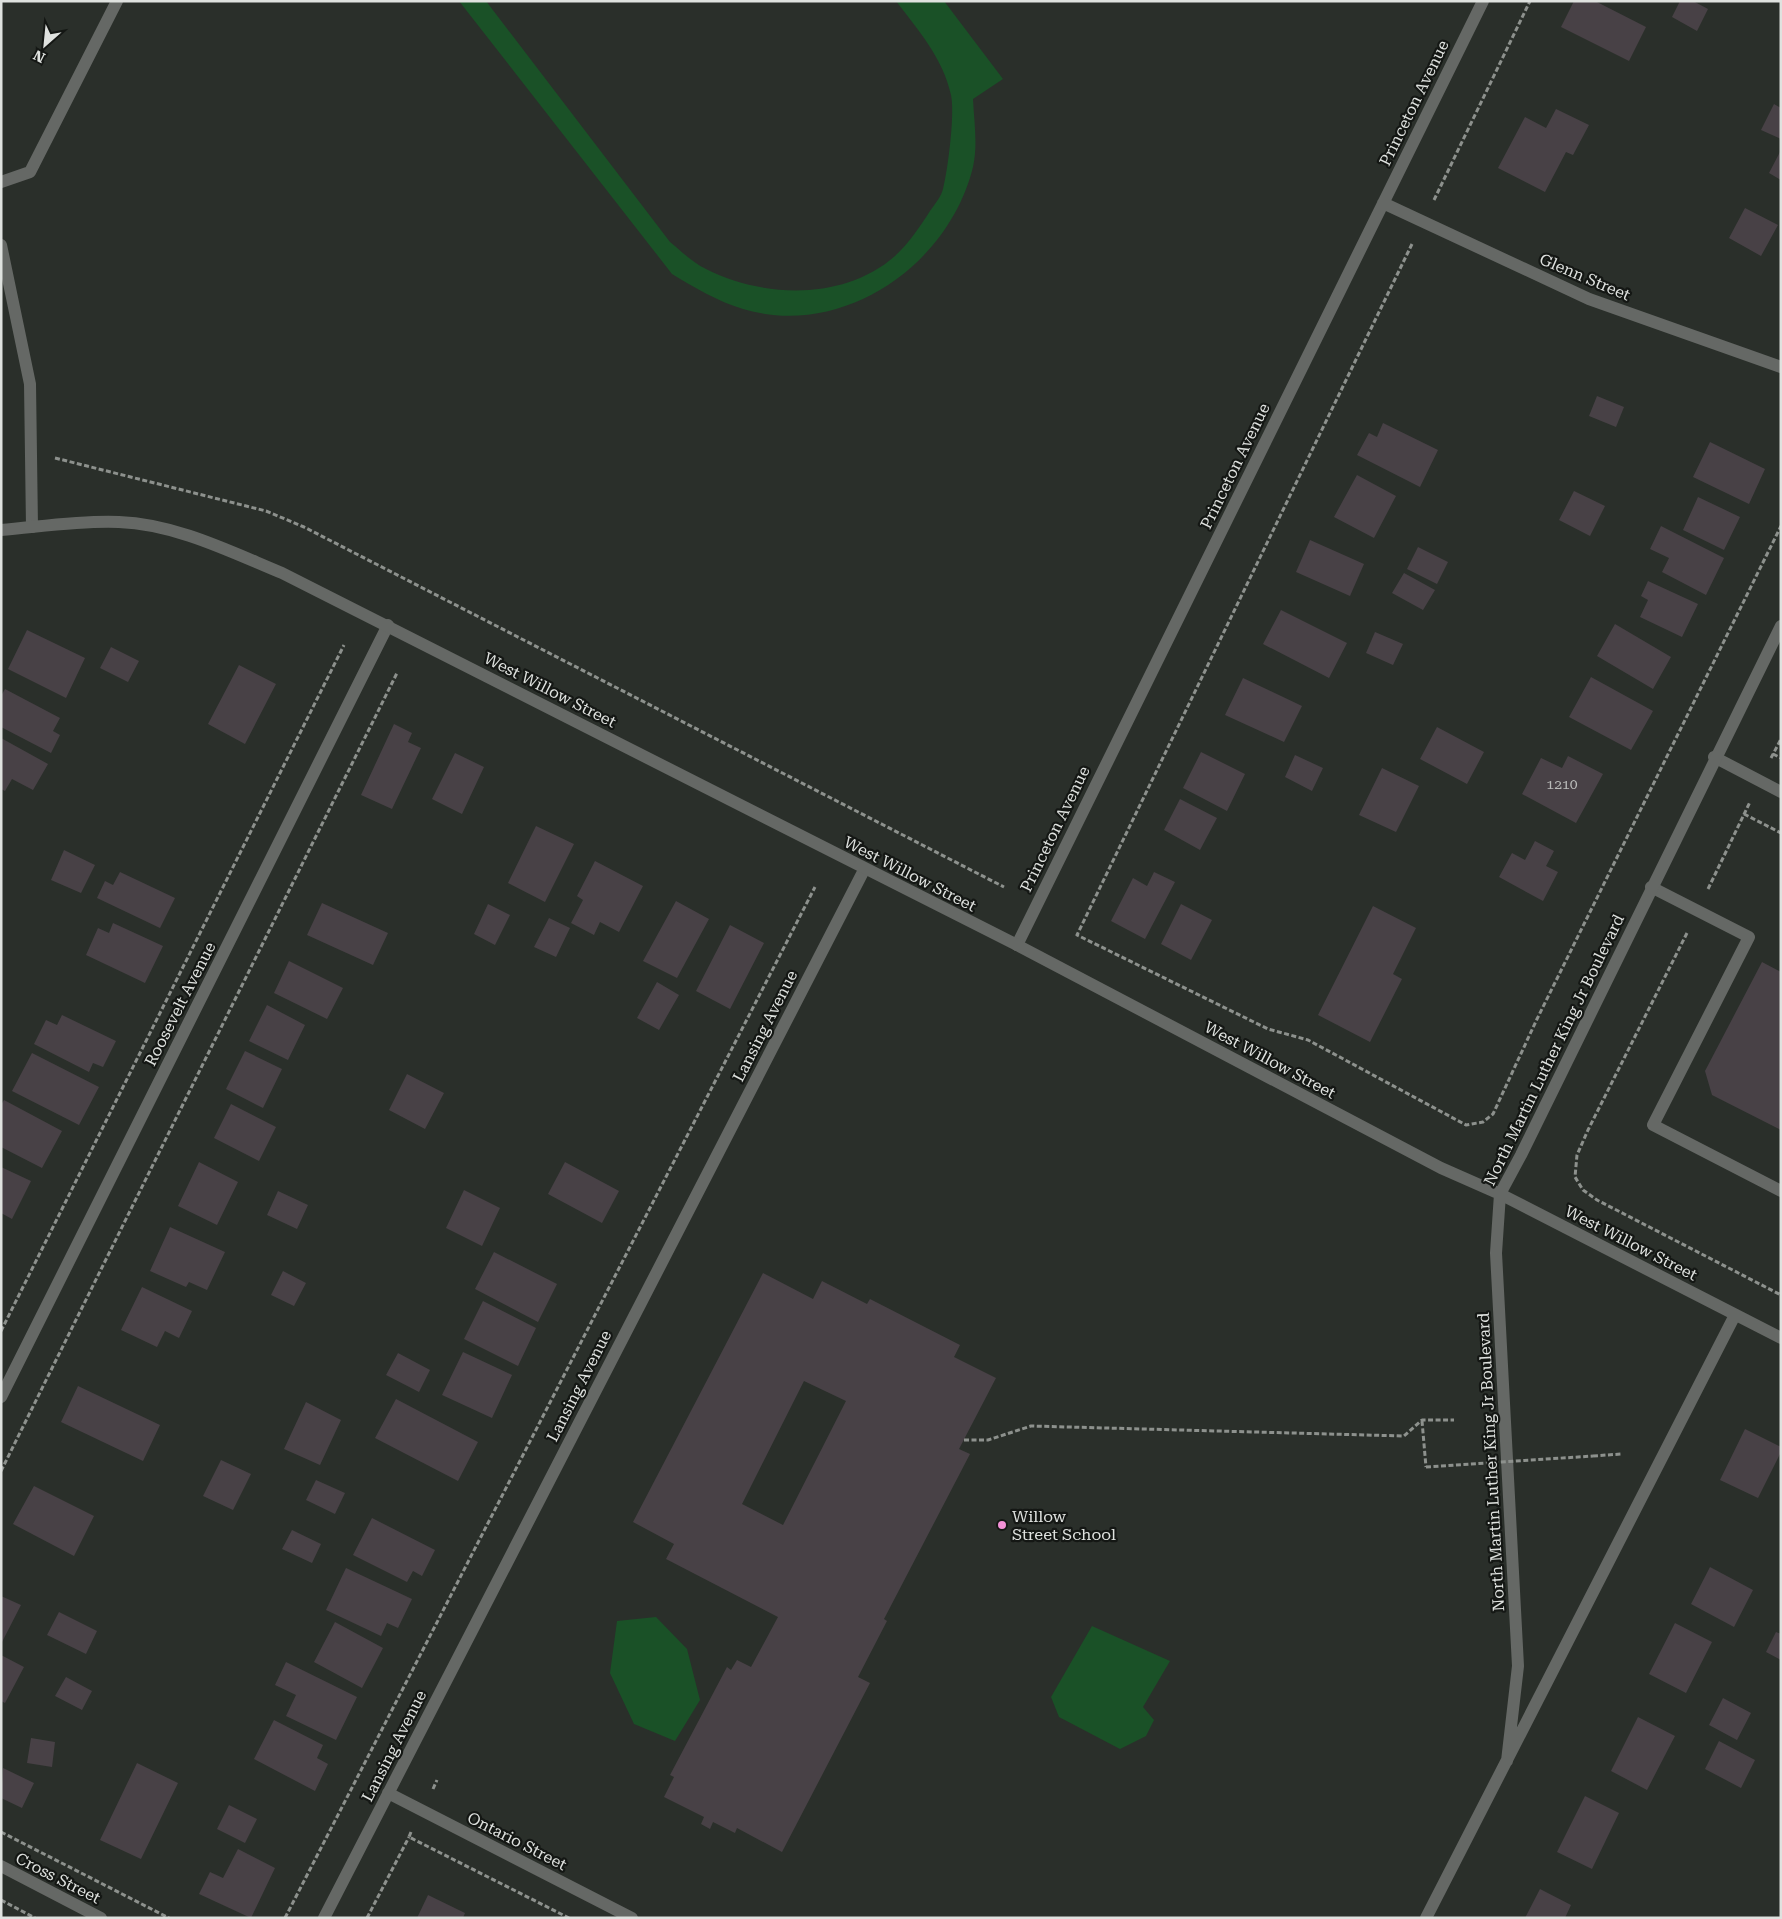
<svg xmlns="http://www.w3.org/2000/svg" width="1782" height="1919" viewBox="0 0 1782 1919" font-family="'Roboto Serif',serif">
	<rect width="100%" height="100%" fill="#2a2f2a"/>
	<path fill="#1a5127" d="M459 1H486L670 242C681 251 693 263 706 269 763 298 844 301 895 256 908 244 920 227 930 211 934 205 941 197 943 189 948 169 955 114 951 95 943 58 918 30 896 1H944L1003 79 973 99C974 121 978 145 973 167 949 265 843 339 743 309 717 301 695 288 672 274Z
		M656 1617 687 1649 700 1700 675 1741 634 1724 610 1673 617 1621Z
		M1092 1626 1170 1661 1143 1707 1154 1720 1146 1736 1120 1749 1059 1717 1051 1697Z"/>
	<path fill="#484146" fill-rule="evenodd" d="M1574 1H1595L1646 27 1629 61 1561 27Z
		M1680 1H1693L1708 9 1697 31 1672 17Z
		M1774 104 1781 108V139L1761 130Z
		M1556 109 1589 125 1573 155 1566 152 1545 192 1498 168 1525 117 1546 128Z
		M1781 150V180L1769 173Z
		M1745 208 1778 225 1761 256 1729 238Z
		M1597 396 1624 407 1616 427 1589 416Z
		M1383 423 1438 450 1420 487 1357 455 1369 433 1377 437Z
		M1710 442 1765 469 1749 504 1693 477Z
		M1357 475 1396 496 1374 538 1334 517Z
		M1574 491 1605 506 1590 536 1559 520Z
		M1698 497 1740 517 1724 550 1683 530Z
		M1661 526 1724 558 1706 595 1662 572 1669 558 1650 549Z
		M1310 540 1364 564 1350 596 1296 572Z
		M1418 547 1448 562 1437 584 1407 569Z
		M1404 573 1435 590 1423 610 1392 593Z
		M1648 581 1698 604 1682 637 1640 617 1648 600 1641 596Z
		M1281 610 1347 643 1329 678 1263 644Z
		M1615 624 1671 657 1653 689 1597 656Z
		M27 630 85 658 66 698 8 669Z
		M1375 632 1403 644 1393 665 1366 653Z
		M111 647 139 661 128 682 100 668Z
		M239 665 276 684 245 744 208 724Z
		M1591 677 1653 711 1631 750 1569 717Z
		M1243 678 1302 706 1284 742 1225 715Z
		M5 689 60 718 53 731 60 735 51 753 1 727V696Z
		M394 724 412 733 408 742 421 748 392 809 361 795Z
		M1437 727 1484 752 1467 784 1420 759Z
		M1 738 48 764 33 790 12 779 5 791 1 789Z
		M1201 752 1245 774 1227 811 1183 788Z
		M455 753 484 767 462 814 432 799Z
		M1295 755 1323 768 1312 791 1285 777Z
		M1568 756 1603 774 1576 823 1522 794 1541 758 1562 768Z
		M1382 768 1419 786 1396 832 1359 815Z
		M1180 799 1217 818 1200 850 1164 830Z
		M536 826 574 844 545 902 508 883Z
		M1535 841 1554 851 1546 866 1558 872 1543 901 1499 877 1512 853 1525 860Z
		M64 850 95 865 81 893 51 880Z
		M595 861 643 886 619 932 600 922 594 935 571 923 583 900 577 896Z
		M120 872 175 898 160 928 97 898 105 881 113 885Z
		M1154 872 1175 882 1145 939 1111 921 1133 878 1147 886Z
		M676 901 709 919 677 978 643 961Z
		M322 903 388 933 373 965 307 935Z
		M488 904 510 915 495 945 474 934Z
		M1181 904 1212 920 1191 960 1161 944Z
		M1373 906 1416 928 1393 974 1402 979 1370 1042 1318 1015Z
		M549 918 570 928 556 957 534 947Z
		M113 923 163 946 145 983 86 955 98 928 109 933Z
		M730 925 764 943 730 1009 696 991Z
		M289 961 343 988 327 1019 274 993Z
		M1762 962 1781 972V1130L1712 1095 1705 1071Z
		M657 982 679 995 659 1030 637 1018Z
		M267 1005 305 1025 288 1060 249 1041Z
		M62 1015 116 1041 103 1067 93 1063 89 1072 34 1044 46 1020 57 1025Z
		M245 1051 282 1069 263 1108 226 1089Z
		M32 1053 99 1087 79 1125 12 1091Z
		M407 1074 444 1093 425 1129 389 1110Z
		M4 1100 62 1131 42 1168 1 1147V1105Z
		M231 1104 276 1127 259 1161 214 1138Z
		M199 1162 238 1182 217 1225 178 1206Z
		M565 1162 619 1191 602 1223 548 1194Z
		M1 1167 31 1181 12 1219 1 1213Z
		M464 1190 500 1208 482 1246 446 1228Z
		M278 1191 308 1205 297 1229 267 1215Z
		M170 1227 225 1252 207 1290 189 1282 186 1287 150 1271Z
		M494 1252 557 1284 538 1322 475 1289Z
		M283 1271 306 1283 294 1306 271 1295Z
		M763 1273 813 1299 822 1281 867 1304 870 1299 960 1345 954 1357 996 1378 959 1449 970 1454 884 1619 887 1621 858 1677 870 1683 782 1852 737 1828 735 1833 713 1822 710 1829 701 1824 704 1817 664 1797 674 1777 670 1775 727 1667 731 1670 737 1660 751 1667 778 1617 666 1559 674 1544 633 1522ZM804 1381 846 1401 783 1525 742 1504Z
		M142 1287 192 1311 179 1338 165 1331 157 1347 121 1330Z
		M483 1301 536 1328 518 1366 464 1339Z
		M463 1352 512 1375 492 1418 442 1395Z
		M398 1353 430 1370 419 1392 386 1375Z
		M78 1386 160 1425 143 1461 61 1422Z
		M396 1399 478 1442 458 1481 375 1438Z
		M306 1402 341 1420 320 1465 284 1449Z
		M1745 1429 1781 1447V1452L1758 1498 1720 1480Z
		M221 1460 251 1474 233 1510 203 1496Z
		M316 1480 345 1493 335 1514 306 1500Z
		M34 1486 94 1516 74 1556 13 1524Z
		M372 1518 435 1550 422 1576 413 1571 407 1582 353 1555Z
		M292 1530 321 1544 312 1563 282 1549Z
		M1710 1567 1753 1590 1734 1627 1691 1604Z
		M346 1568 412 1599 398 1628 387 1623 381 1636 326 1610Z
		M1 1596 21 1605 1 1644Z
		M59 1612 97 1631 86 1654 47 1635Z
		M335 1622 383 1648 362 1688 314 1662Z
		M1675 1623 1712 1642 1686 1693 1649 1674Z
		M1776 1632 1781 1634V1660L1766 1652Z
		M1 1655 24 1667 5 1703 1 1701Z
		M286 1662 357 1697 336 1740 286 1716 296 1695 275 1685Z
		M66 1677 92 1691 82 1710 55 1696Z
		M1723 1698 1751 1713 1737 1740 1709 1725Z
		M1638 1717 1675 1736 1647 1790 1611 1771Z
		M274 1720 323 1745 317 1758 328 1764 315 1791 254 1759Z
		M31 1738 55 1742 52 1767 27 1763Z
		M1719 1741 1755 1760 1741 1788 1705 1769Z
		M137 1763 178 1783 141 1859 100 1840Z
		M3 1768 34 1783 22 1808 1 1798Z
		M1585 1796 1619 1813 1592 1869 1557 1852Z
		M229 1805 257 1819 245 1843 217 1829Z
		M238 1849 275 1868 251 1918 199 1894 210 1872 223 1878Z
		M1540 1889 1571 1905 1565 1918H1525Z
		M428 1895 465 1913 463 1918H417Z"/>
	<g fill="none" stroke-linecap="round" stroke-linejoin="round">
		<path stroke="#8d918d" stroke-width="3" stroke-dasharray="5 2.5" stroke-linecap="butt" d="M1434 200 1530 1
			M1412 244 1077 935 1268 1029 1308 1040 1466 1125 1483 1122 1493 1114 1537 1019 1781 526
			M55 458 266 511 304 527 1004 887
			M1773 754 1781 758
			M1771 758 1781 739
			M1744 814 1781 833
			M1708 889 1750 802
			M1687 933 1588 1130 1577 1155 1575 1177 1583 1190 1597 1200 1781 1295
			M1 1331 344 645
			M1422 1421 1426 1467
			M964 1440H988L1031 1426 1404 1436 1422 1420H1454
			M1593 1456 1621 1454
			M1 1471 397 673
			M433 1789 437 1780
			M1 1832 169 1918
			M411 1832 409 1837 569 1918
			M1 1900 35 1918
			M285 1918 815 887
			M367 1918 409 1837"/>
		<path stroke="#656865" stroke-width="12" d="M1 182 30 172 117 1
			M1 245 30 384 32 527
			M1651 887 1749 937 1653 1125 1781 1191"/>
		<path stroke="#656865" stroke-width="12" d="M1383 203 1589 299 1781 367
			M1714 757 1781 792
			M1017 945 1483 1
			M1 1397 388 625
			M388 1793 632 1918
			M1 1866 101 1918
			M324 1918 864 870"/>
		<path stroke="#656865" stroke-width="12" d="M1 530C38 527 83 520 119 522 176 524 231 552 282 573L1017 945 1441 1168 1500 1194 1781 1338
			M1507 1761 1518 1666 1496 1253 1500 1194 1521 1155 1781 626
			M1426 1918 1735 1315"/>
		<path stroke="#8d918d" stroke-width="3" stroke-dasharray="5 2.5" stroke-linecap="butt" d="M1426 1467 1593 1456"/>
	</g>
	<circle fill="#f391d6" stroke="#141714" stroke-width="2" cx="1002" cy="1525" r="5"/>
	<g text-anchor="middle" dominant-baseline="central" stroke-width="4.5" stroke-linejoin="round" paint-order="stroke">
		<g font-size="14" fill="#b9bab9">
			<text x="1562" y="784">1210</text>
		</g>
		<g font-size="16" fill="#dfe2df" stroke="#141714">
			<text transform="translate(1414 103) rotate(-64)">Princeton Avenue</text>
			<text transform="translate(1585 277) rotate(23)">Glenn Street</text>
			<text transform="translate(1235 466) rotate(-64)">Princeton Avenue</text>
			<text transform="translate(550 690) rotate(27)">West Willow Street</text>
			<text transform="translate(1055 829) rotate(-64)">Princeton Avenue</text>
			<text transform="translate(910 874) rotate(27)">West Willow Street</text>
			<text transform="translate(180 1004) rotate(-63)">Roosevelt Avenue</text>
			<text transform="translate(765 1026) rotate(-63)">Lansing Avenue</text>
			<text transform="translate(1554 1050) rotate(-64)">North Martin Luther King Jr Boulevard</text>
			<text transform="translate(1270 1060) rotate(28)">West Willow Street</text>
			<text transform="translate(1631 1243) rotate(27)">West Willow Street</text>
			<text transform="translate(579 1386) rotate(-63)">Lansing Avenue</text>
			<text transform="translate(1491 1462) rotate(-93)">North Martin Luther King Jr Boulevard</text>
			<text transform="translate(394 1746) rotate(-63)">Lansing Avenue</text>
			<text transform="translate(517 1841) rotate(27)">Ontario Street</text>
			<text transform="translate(58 1878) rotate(27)">Cross Street</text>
		</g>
		<g font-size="16" fill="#dfe2df" stroke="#141714" text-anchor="start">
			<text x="1012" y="1516">Willow<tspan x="1012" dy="18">Street School</tspan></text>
		</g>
	</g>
	<rect width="1782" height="1919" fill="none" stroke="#dfe2df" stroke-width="5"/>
	<g transform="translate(45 45) rotate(207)" stroke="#141714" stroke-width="4" paint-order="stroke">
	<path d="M0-4L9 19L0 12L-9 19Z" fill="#dfe2df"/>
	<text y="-8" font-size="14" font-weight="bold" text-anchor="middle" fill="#dfe2df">N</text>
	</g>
</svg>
